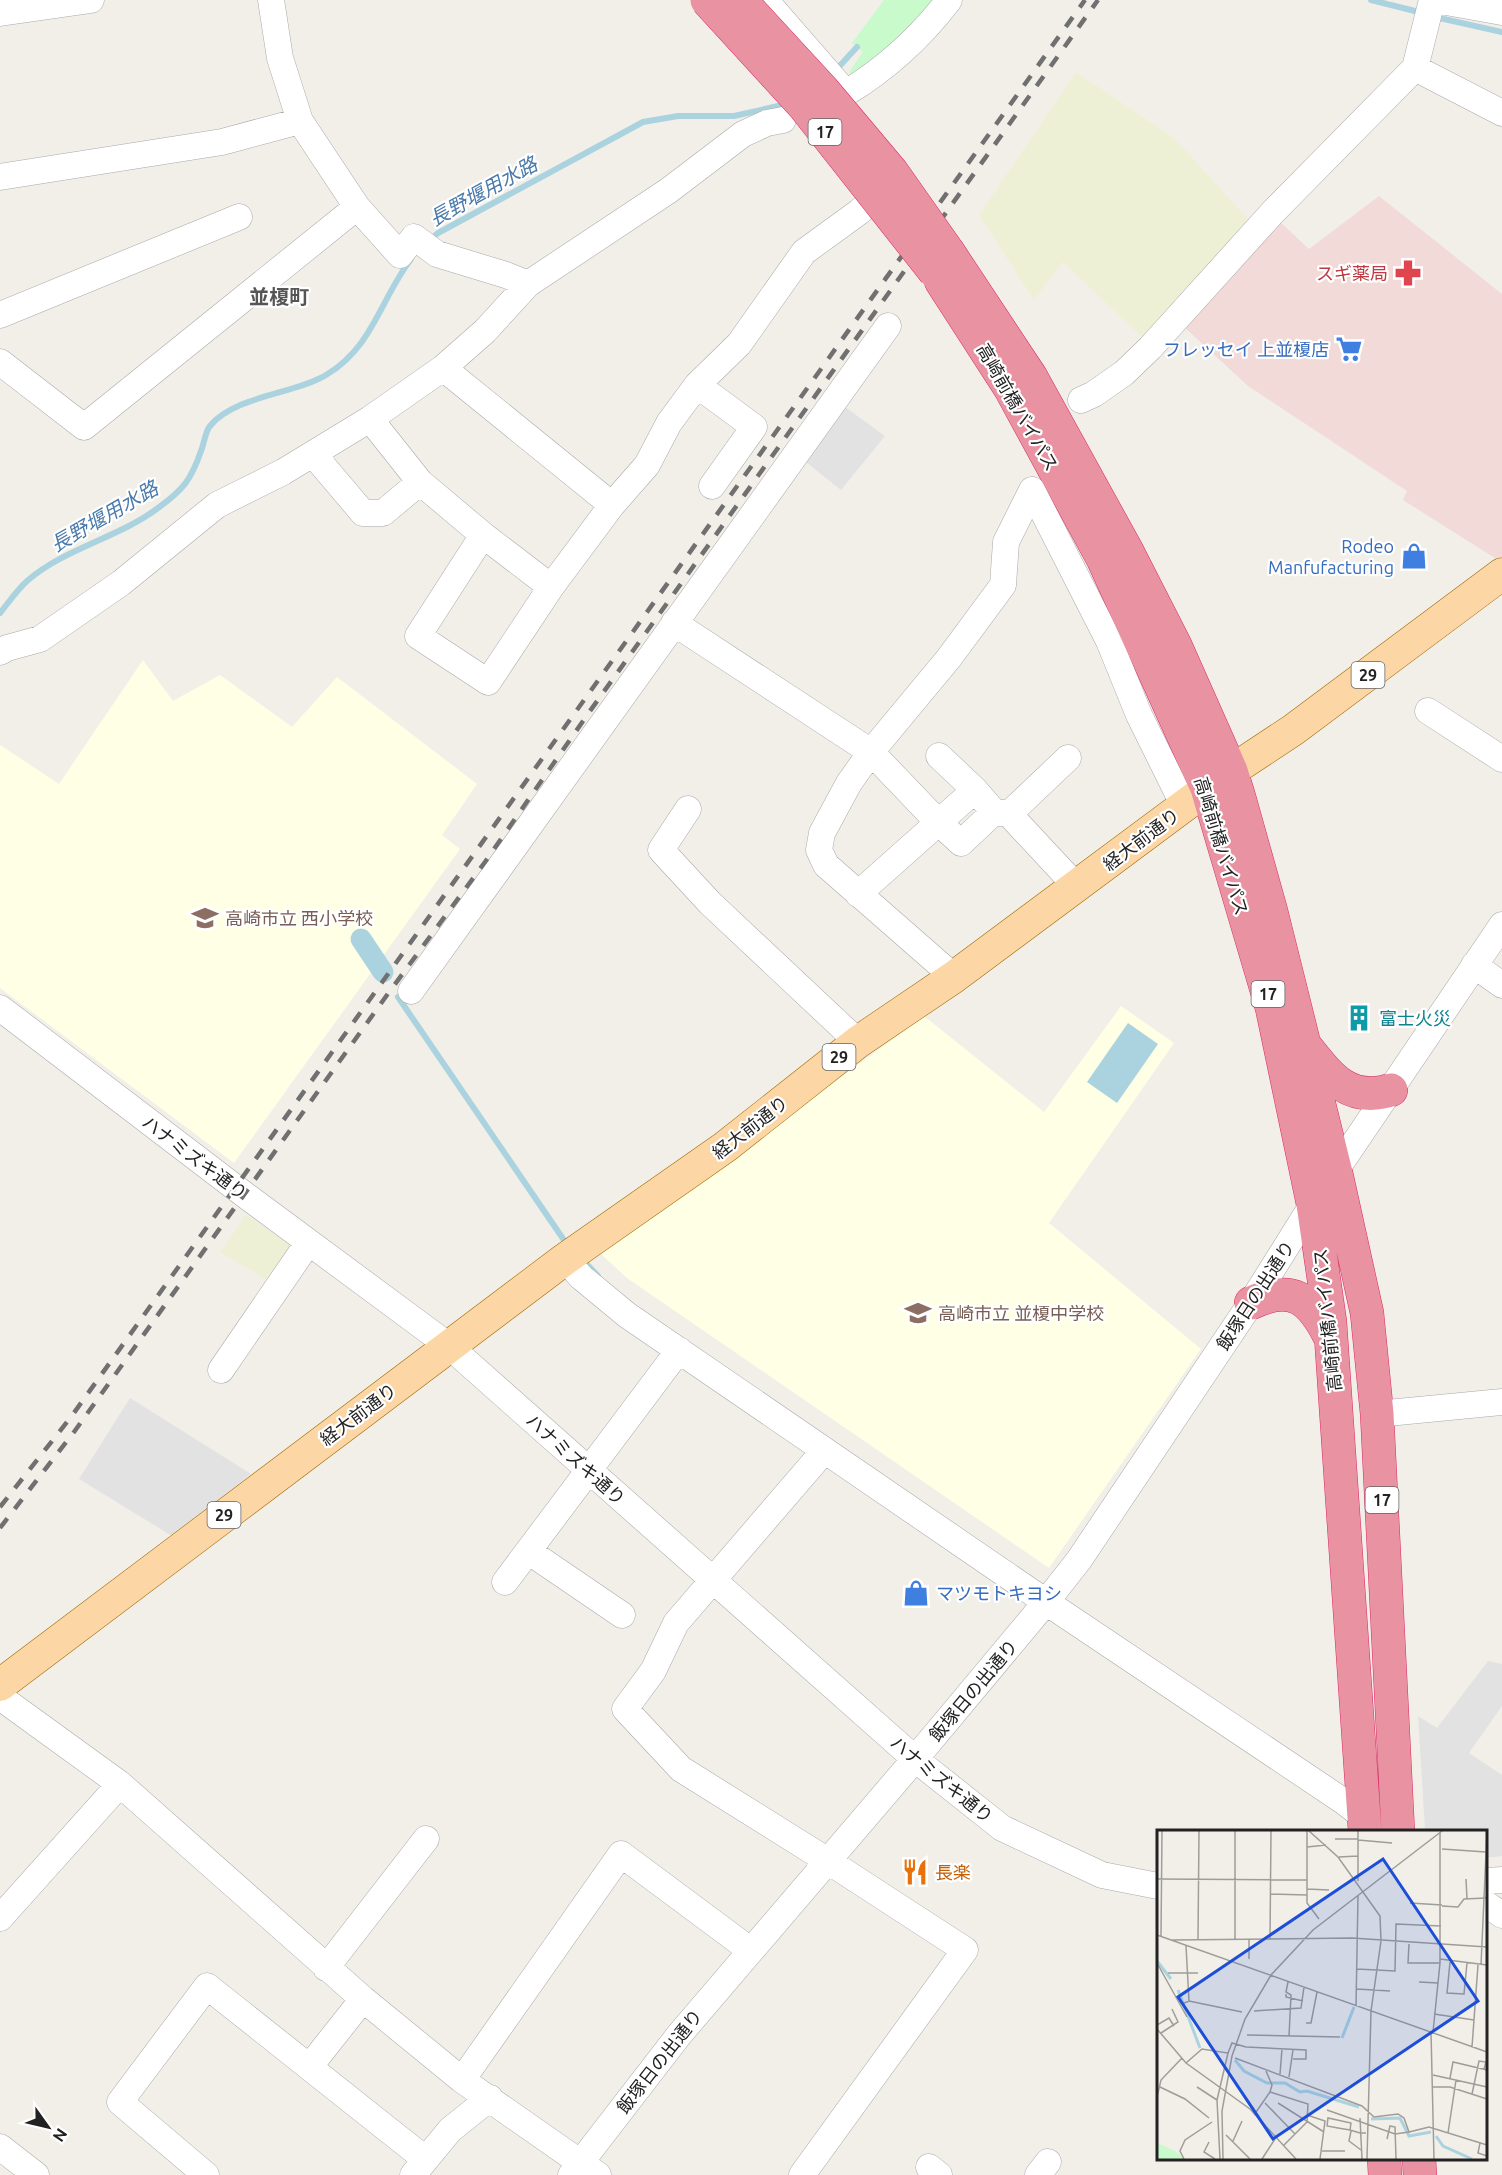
<svg xmlns="http://www.w3.org/2000/svg" width="1502" height="2175" viewBox="0 0 1502 2175" font-family="Ubuntu,'Noto Sans JP',sans-serif">
	<rect width="100%" height="100%" fill="#f2efe9"/>
	<path fill="#f2dad9" d="M1379 196 1502 294V557L1498 560 1403 500 1407 491 1248 386 1181 324 1277 219 1309 249Z"/>
	<path fill="#ffffe5" d="M143 660 173 701 220 675 292 727 337 677 477 784 442 835 460 849 234 1163 0 988V745L59 784Z
		M1121 1006 1174 1043 1049 1223 1201 1349 1049 1568 627 1278 601 1254 924 1016 1044 1112Z"/>
	<path fill="#eef0d5" d="M1076 72 1174 138 1249 220 1144 339 1063 262 1034 300 979 215Z
		M246 1215 289 1244 291 1256 274 1284 220 1252Z"/>
	<path fill="#c8facc" d="M884 0H941L922 25 852 75 849 72 863 52 852 43Z"/>
	<path fill="#e2e2e2" d="M841 404 885 436 841 490 802 459Z
		M130 1398 251 1474 172 1536 79 1479Z
		M1488 1661 1502 1664V1706L1469 1753 1502 1775V1856L1486 1858V1832L1425 1830 1418 1716 1437 1728Z"/>
	<path fill="#aad3df" d="M1128 1023 1158 1044 1117 1103 1087 1082Z"/>
	<g fill="none" stroke-linecap="round" stroke-linejoin="round">
		<path stroke="#aad3df" stroke-width="6" d="M1371 0 1423 13
			M1435 17 1502 32
			M835 71 857 47
			M429 241 438 233 643 122 678 116H734L787 104
			M0 613C9 602 17 590 27 581 65 548 118 538 158 508 183 490 191 480 201 451 204 444 205 432 210 426 234 396 295 394 326 375 373 347 380 300 411 259
			M398 997 568 1246
			M582 1259 598 1276"/>
		<path stroke="#aad3df" stroke-width="21" d="M361 939 383 972"/>
		<g stroke="#a9a9a9" stroke-width="27">
			<path id="minor" d="M271 0 280 58 300 121 357 207 400 255 414 237 437 254 506 275 528 284
				M765 0 846 93C887 68 920 38 949 0
				M1435 0 1502 12
				M0 13 91 0
				M1415 68 1502 113
				M0 177 222 142 300 121
				M0 315 239 217
				M0 362 84 427 357 207
				M443 368 612 505
				M697 385 754 427 712 486
				M1081 400 1094 394 1124 373 1150 348 1273 212 1415 68 1432 0
				M370 419 420 482 483 535 551 587
				M313 454 363 513H383L420 482
				M1032 490 1109 641 1139 715 1184 806
				M483 535 418 636 488 682 551 587 612 505 647 465 669 423 697 385 739 344 804 252 859 212 888 186
				M674 623 871 752 938 822 961 843 994 812 1009 814 1077 887
				M0 652 7 648 40 639 121 583 217 505 283 472 370 419 443 368 485 331 528 284 668 191 743 134 767 123 783 120
				M1428 711 1502 759
				M939 756 975 790
				M688 809 661 850 710 903 858 1042
				M1009 814 1068 758
				M858 894 975 790 994 812
				M1474 965 1502 985
				M954 977 826 865 819 850 822 833 849 783 871 752 949 658 1003 585 1006 542 1032 490
				M411 991 888 326
				M0 1008 245 1195 449 1346 915 1759 1002 1828 1102 1875 1158 1886
				M565 1259 581 1277 627 1315 1046 1602 1343 1801 1364 1817
				M221 1370 308 1243
				M1377 1414 1502 1402
				M528 1551 622 1615
				M505 1582 679 1350
				M0 1697 120 1784 363 1999 462 2080 598 2175
				M1486 1881 1502 1880
				M1486 1904 1502 1915
				M0 1918 120 1784
				M326 1968 426 1839
				M310 2066 363 1999
				M462 2080 621 1854 750 1950
				M0 2147 36 2175
				M929 2167 939 2175
				M206 2175 120 2102 207 1986 425 2159
				M413 2175 450 2130 490 2098
				M571 2175 679 2035 915 1759 1046 1602 1079 1560 1251 1303 1313 1204 1502 925
				M802 2175 965 1950 828 1861 681 1769 625 1709 653 1671 676 1623 824 1451
				M1038 2175 1048 2162"/>
		</g>
		<g stroke="#a06b00" stroke-width="33">
			<path id="major" d="M0 1685 565 1259 725 1147 858 1042 954 977 1231 771 1293 730 1502 574"/>
		</g>
		<g stroke="#dc2a67" stroke-width="34">
			<path id="highway" d="M949 253 1031 377 1127 551 1175 645 1231 771 1239 797 1271 911 1294 1003 1336 1173 1367 1313 1377 1414 1398 1832
				M941 281 1010 388 1103 559 1149 660 1207 788 1272 1008 1313 1204 1330 1322 1365 1832
				M1307 1048C1330 1077 1349 1103 1391 1090
				M1251 1303C1292 1284 1310 1298 1329 1335
				M1384 2158 1385 2175
				M1419 2158 1420 2175"/>
		</g>
		<use href="#minor" stroke="#fff" stroke-width="26"/>
		<use href="#major" stroke="#fcd6a4" stroke-width="32"/>
		<use href="#highway" stroke="#e892a2" stroke-width="33"/>
		<path stroke="#707070" stroke-width="4.5" stroke-dasharray="12 12" stroke-linecap="butt" d="M0 1507 71 1417 1085 0
			M0 1528 74 1432 387 995 485 862 590 711 1098 0"/>
		<g stroke="#dc2a67" stroke-width="34" stroke-linecap="butt">
			<path id="highway-bridge" d="M707 0 804 106 935 272
				M740 0 823 90 892 172 949 253"/>
		</g>
		<use href="#highway-bridge" stroke="#e892a2" stroke-width="33"/>
	</g>
	<defs>
		<g id="pharmacy-bare" transform="scale(2.07)"><path d="M-2-6h4v4h4v4h-4v4h-4v-4h-4v-4h4Z" fill="#e0444e" stroke="#fff" stroke-width="2.5" paint-order="stroke"/></g>
		<g id="supermarket-bare" transform="scale(2.07)"><path d="M-6-5.5h2.5l.6 2H6L4.5 2H-2.5L-4.4-4H-6ZM-1.5 3.2a1.3 1.3 0 1 0 .1 0ZM3 3.2a1.3 1.3 0 1 0 .1 0Z" fill="#3f7fe0" stroke="#fff" stroke-width="2.5" paint-order="stroke"/></g>
		<g id="shop-bare" transform="scale(2.07)"><path d="M-5-2.5h2.3a2.7 3.5 0 0 1 5.4 0H5L5.5 6h-11ZM-1.5-2.5h3a1.5 2.3 0 0 0-3 0Z" fill="#3f7fe0" stroke="#fff" stroke-width="2.5" paint-order="stroke"/></g>
		<g id="school-bare" transform="scale(2.07)"><path d="M0-5L7-2L0 1L-7-2ZM-4 1L0 2.5L4 1V4Q0 6-4 4Z" fill="#8d6e63" stroke="#fff" stroke-width="2.5" paint-order="stroke"/></g>
		<g id="building-bare" transform="scale(2.07)"><path d="M-4-6H4V6H1V3H-1V6H-4ZM-2.5-4.3h1.7v1.8h-1.7ZM.8-4.3h1.7v1.8H.8ZM-2.5-1h1.7V.8h-1.7ZM.8-1h1.7V.8H.8Z" fill="#0f9aa8" stroke="#fff" stroke-width="2.5" paint-order="stroke"/></g>
		<g id="restaurant-bare" transform="scale(2.07)"><path d="M-5-6h1v4h1v-4h1v4h1v-4h1v5L-1.5 .5V6h-2V.5L-5-1ZM5-6V6H3V1.5H1.5Q1.5-4 5-6Z" fill="#e8710a" stroke="#fff" stroke-width="2.5" paint-order="stroke"/></g>
	</defs>
	<g fill-rule="evenodd">
		<use href="#pharmacy-bare" x="1408" y="273"/>
		<use href="#supermarket-bare" x="1349" y="349"/>
		<use href="#shop-bare" x="1414" y="556"/>
		<use href="#school-bare" x="205" y="918"/>
		<use href="#building-bare" x="1359" y="1018"/>
		<use href="#school-bare" x="918" y="1313"/>
		<use href="#shop-bare" x="916" y="1593"/>
		<use href="#restaurant-bare" x="915" y="1872"/>
	</g>
	<g text-anchor="middle" dominant-baseline="central" stroke-width="4.5" stroke-linejoin="round" paint-order="stroke">
		<g fill="#fff" stroke="#646464" stroke-width="1.5">
			<rect x="808.5" y="119" width="33" height="26" rx="4.5"/>
			<rect x="1351.5" y="662" width="33" height="26" rx="4.5"/>
			<rect x="1251.5" y="981" width="33" height="26" rx="4.5"/>
			<rect x="822.5" y="1044" width="33" height="26" rx="4.5"/>
			<rect x="1365.5" y="1487" width="33" height="26" rx="4.5"/>
			<rect x="207.5" y="1502" width="33" height="26" rx="4.5"/>
		</g>
		<g font-size="16" font-weight="bold" fill="#222">
			<text x="825" y="132">17</text>
			<text x="1368" y="675">29</text>
			<text x="1268" y="994">17</text>
			<text x="839" y="1057">29</text>
			<text x="1382" y="1500">17</text>
			<text x="224" y="1515">29</text>
		</g>
		<g font-size="18" fill="#be3a42" stroke="#fff" text-anchor="end">
			<text x="1388" y="273">スギ薬局</text>
		</g>
		<g font-size="18" fill="#366cbe" stroke="#fff" text-anchor="end">
			<text x="1329" y="349">フレッセイ 上並榎店</text>
			<text x="1394" y="546">Rodeo<tspan x="1394" dy="21">Manfufacturing</tspan></text>
			<text x="936" y="1593" text-anchor="start">マツモトキヨシ</text>
		</g>
		<g font-size="18" fill="#222" stroke="#fff">
			<text transform="translate(1018 407) rotate(60)">高崎前橋バイパス</text>
			<text transform="translate(1141 839) rotate(-37)">経大前通り</text>
			<text transform="translate(1222 846) rotate(73)">高崎前橋バイパス</text>
			<text transform="translate(750 1127) rotate(-38)">経大前通り</text>
			<text transform="translate(195 1157) rotate(37)">ハナミズキ通り</text>
			<text transform="translate(1255 1295) rotate(-57)">飯塚日の出通り</text>
			<text transform="translate(1327 1320) rotate(-96)">高崎前橋バイパス</text>
			<text transform="translate(358 1414) rotate(-37)">経大前通り</text>
			<text transform="translate(576 1459) rotate(42)">ハナミズキ通り</text>
			<text transform="translate(973 1690) rotate(-50)">飯塚日の出通り</text>
			<text transform="translate(942 1779) rotate(39)">ハナミズキ通り</text>
			<text transform="translate(659 2061) rotate(-52)">飯塚日の出通り</text>
		</g>
		<g font-size="18" fill="#785e54" stroke="#fff" text-anchor="start">
			<text x="225" y="918">高崎市立 西小学校</text>
			<text x="938" y="1313">高崎市立 並榎中学校</text>
		</g>
		<g font-size="18" fill="#0d838f" stroke="#fff" text-anchor="start">
			<text x="1379" y="1018">富士火災</text>
		</g>
		<g font-size="18" fill="#c56008" stroke="#fff" text-anchor="start">
			<text x="935" y="1872">長楽</text>
		</g>
		<g font-size="20" font-style="italic" fill="#4a7aab" stroke="#fff">
			<text transform="translate(483 191) rotate(-29)">長野堰用水路</text>
			<text transform="translate(104 516) rotate(-30)">長野堰用水路</text>
		</g>
		<g font-size="20" font-weight="bold" fill="#555" stroke="#fff">
			<text x="279" y="296">並榎町</text>
		</g>
	</g>
	<g transform="translate(1157 1830)">
		<rect width="330" height="330" fill="#f2efe9"/>
		<path d="M0 313 18 321 29 329H0Z" fill="#c8facc"/>
		<path fill="none" stroke="#aad3df" stroke-width="3" d="M0 131 14 149M21 160 43 218M185 208 197 177M78 230 87 241 110 253H128L143 262 150 261 202 277M214 289 243 288 252 306 274 302M279 306 286 316 315 329"/>
		<path fill="none" stroke="#9f9d99" stroke-width="1.5" d="M78 1V109M150 1V73L162 89M152 1 181 27 223 86 224 111 214 181 210 329M178 9H201M201 10 235 13M150 17 169 15M285 19 329 22M182 27 201 26M0 49 150 50M309 49 310 69M201 51V1M150 59 172 60M114 64 150 65M253 73 285 75M285 76 301 77 307 69 329 68M0 105 330 222M4 106 5 1M41 109 42 1M92 109V129M113 109 114 1M15 110 195 108 330 117M252 114 251 133H283M29 116 32 171M283 129 330 135M293 132 290 163 307 164 310 133M0 133 30 187M324 135 330 1M200 139 238 141 239 94 284 96M11 143H41M131 152 129 162 134 165 132 206M262 152 281 153M200 159 233 161M129 164V167L146 171M25 174 32 171 85 182M199 176 201 66M97 181 144 178 147 157M277 184 317 190M149 193H154L160 162M0 195 12 188 17 196M0 199 29 233 93 279 139 329M274 202 277 329M276 202 283 133V3M4 203 21 192 15 179M90 205 183 207M315 217 321 135M71 223 75 213 89 217 149 220V229H136M78 228 205 276 217 287 241 284 247 288 252 302 272 297 330 315M29 233 45 219 71 223 60 270 63 329M123 244 125 219M276 245 330 257M132 247 136 220M293 248 296 232 330 240M3 257 28 269 52 288M40 257 60 270M276 257H293L330 269M113 262 151 274 150 292 126 316M315 264 322 231 329 232 327 239M0 267 4 250 25 228M108 273 138 304M121 273 167 302M170 280 238 304 252 302M97 285 113 262 115 255 109 241M150 285 168 291 163 329M203 288 205 329M193 300 194 293 171 288 170 296 181 298 193 300 203 303H209M194 301 192 311 204 320M291 303 299 250M69 305 93 329M230 309 233 296 238 297 239 329M76 311 85 291M52 312 47 322 58 329M323 313 321 323 330 326M165 321H188M27 329 23 321 28 310 55 292M66 329 65 281 75 226 88 189 114 145 156 100 285 1M105 329 118 309"/>
		<path fill="#1d4ed8" fill-opacity="0.15" stroke="#1d4ed8" stroke-width="3" d="M226 29 321 171 116 309 21 167Z"/>
		<rect width="330" height="330" fill="none" stroke="#222" stroke-width="3"/>
	</g>
	<g transform="translate(48 2127) rotate(124)" stroke="#ffffff" stroke-width="4.5" paint-order="stroke">
	<path d="M0-4.5L10 22L0 15L-10 22Z" fill="#222222"/>
	<text y="-9" font-size="16" font-weight="bold" text-anchor="middle" fill="#222222">N</text>
	</g>
</svg>
